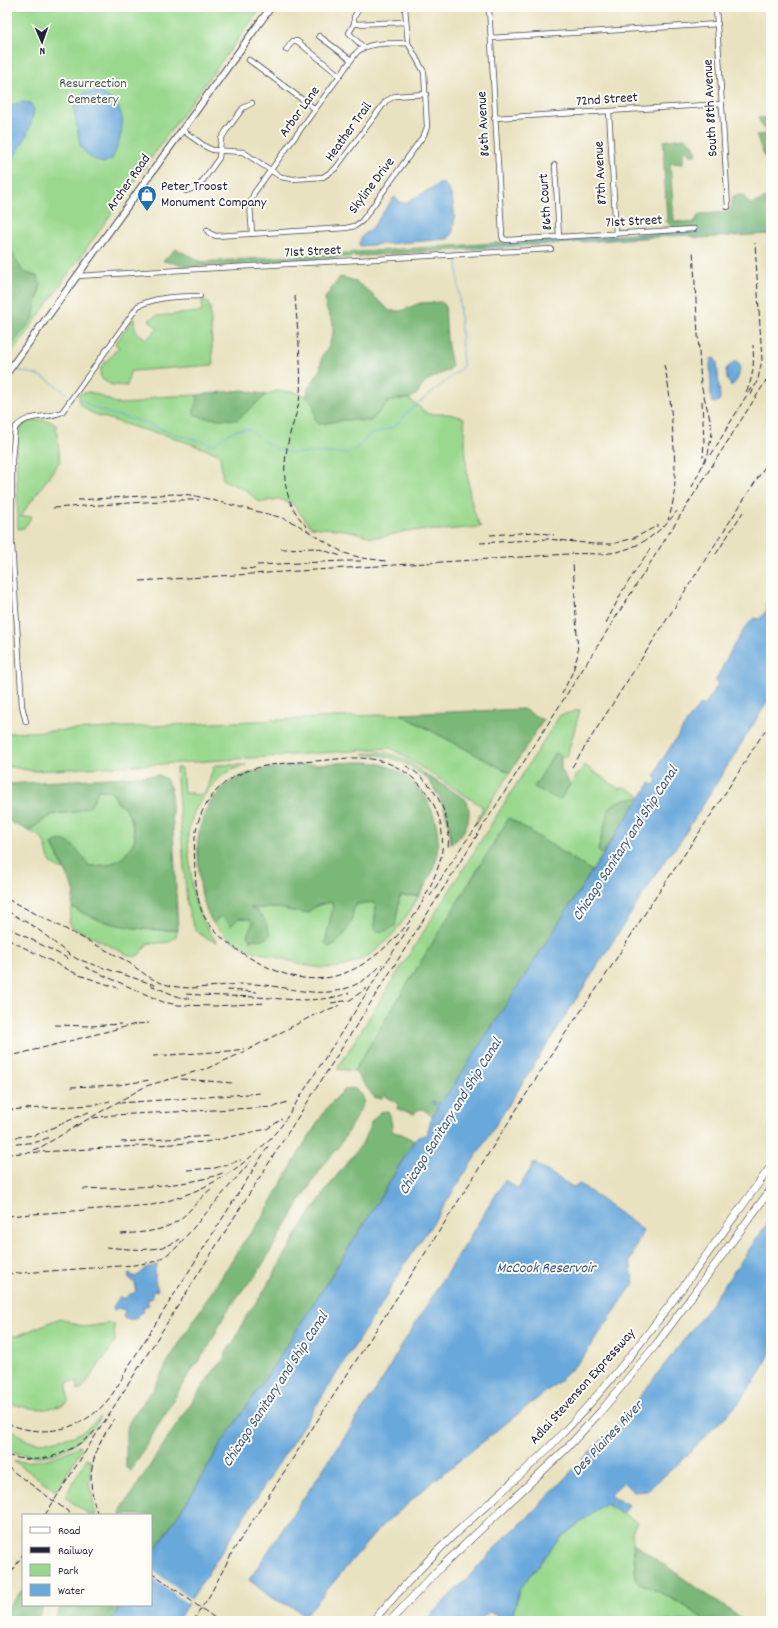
<svg xmlns="http://www.w3.org/2000/svg" width="778" height="1628" viewBox="0 0 778 1628" font-family="Dekko,sans-serif">
	<rect width="100%" height="100%" fill="#fdfcf7"/>
	<filter id="ink" filterUnits="userSpaceOnUse"><feTurbulence type="fractalNoise" baseFrequency=".025" numOctaves="2"/><feDisplacementMap in="SourceGraphic" scale="8" xChannelSelector="R" yChannelSelector="G"/><feConvolveMatrix kernelMatrix="1 2 1 2 8 2 1 2 1" color-interpolation-filters="sRGB"/></filter>
	<filter id="wash" filterUnits="userSpaceOnUse"><feTurbulence type="fractalNoise" baseFrequency=".012" numOctaves="4" result="noise"/><feDisplacementMap in="SourceGraphic" scale="16" xChannelSelector="R" yChannelSelector="G"/><feGaussianBlur stdDeviation="0.9" result="paint"/><feColorMatrix in="noise" values="0 0 0 0 0 0 0 0 0 0 0 0 0 0 0 0 0 1.4 0 .05"/><feComposite in="paint" operator="in"/></filter>
	<g filter="url(#wash)">
		<rect width="100%" height="100%" fill="#e9e2c0"/>
		<path fill="#99d88d" stroke="#5e7d64" d="M7 7H262L184 112 7 360Z
			M202 299 207 302 210 308 213 365 133 371 130 372 127 386 112 385 103 380 100 375 101 367 119 347 115 344 134 318 135 330 146 339 158 329 149 320 156 316 202 312Z
			M276 391C287 391 309 392 314 404 316 408 315 415 315 420L319 424 345 420 370 421 374 418 388 402 398 399H409L428 414H449L464 418C466 448 465 502 481 527L442 530 406 531 382 537H372L346 530 311 527 292 503 278 499 263 502 258 501 246 490 223 480 220 456 216 453 169 436 140 429 94 414 85 409 79 403V394L89 392 94 393 118 404 139 403 154 397 196 395 198 399 194 409 237 420 266 395Z
			M40 420 49 421 56 425 60 461 20 517 32 516 24 528 18 529 16 442 18 430 28 422Z
			M580 710 567 757 561 756 555 753 560 800 584 765 619 789 625 787 642 797 618 801 609 808 598 850 603 855 592 871 509 818 354 1071 337 1069 560 715Z
			M400 714 510 773 475 825 483 807 391 748 179 763 32 771 7 766V733Z
			M380 752C397 754 418 765 428 779 406 763 391 754 363 754Z
			M215 765H246C237 768 228 771 221 777 205 789 188 817 188 838 188 847 189 856 190 865 193 899 196 915 217 942 193 934 193 927 187 904L176 768H182L184 793H193V795L203 794C210 785 209 775 215 765Z
			M98 790H108L114 795 118 803 124 807 131 818 135 838 131 847 123 858 108 865 89 866 84 858 52 844 64 870C61 869 58 868 55 866 41 856 54 840 29 831L39 823 54 814 75 812Z
			M400 896H419C399 931 371 968 327 968 311 968 295 962 279 958 267 954 252 952 241 946 230 941 221 931 213 923L221 916 249 919 253 922 250 940 267 938 248 908H277L304 913 309 912C315 905 323 904 331 902L333 907 325 943 350 924C354 905 354 903 373 902L376 906 374 927 396 921Z
			M72 907C103 926 142 931 178 930L176 936 170 942 147 944 139 955 134 957 124 953 72 927 69 922Z
			M60 1318 83 1327 114 1323 115 1342 81 1390H78L77 1381 67 1382 68 1402C49 1414 27 1408 7 1403V1335L17 1336Z
			M100 1417C97 1426 91 1429 84 1436 59 1458 38 1461 7 1450V1426L28 1441 42 1443 74 1436 85 1430Z
			M79 1446 82 1449 56 1491 14 1461C43 1462 54 1459 79 1446Z
			M87 1458 91 1461 89 1483 96 1515H90L65 1497Z
			M605 1503 637 1522 632 1532 636 1582C649 1586 697 1610 704 1621H511L520 1588 560 1538Z"/>
		<path fill="#7ab878" stroke="#4e6d5a" d="M770 117 771 123V165L765 158 756 135 767 134 758 118Z
			M684 138 693 144 697 154 692 156 686 150 683 151V164L670 163 674 221 694 223 699 214 730 212 733 196 742 195 750 204C758 203 763 198 771 197V234L697 238 687 235 192 267 163 261 176 249 201 262 671 232 674 229 667 222 664 165V141Z
			M7 243 23 272 37 276 41 285 33 319 12 345 7 346Z
			M340 277 353 280 366 289 390 311H401L420 303 441 302 445 305 447 341 452 366 449 370 426 381 417 394 409 399H398L388 402 374 418 370 421 345 420 319 424 315 420 314 405 307 396 308 388 320 371 322 356 328 348 333 333V322L326 308 325 298Z
			M243 390 266 395 237 420 204 418 194 414V409L198 399 196 395Z
			M523 709 543 720 510 773 400 714Z
			M555 753 561 756V769L570 784 560 800 534 787Z
			M357 762C364 762 374 762 381 764 426 777 450 829 432 872 429 880 423 888 419 896H400L395 926C389 930 383 933 376 931L374 927 376 906 373 902 356 904C352 910 353 917 350 923 347 933 338 944 328 947L325 943 333 907 331 902C322 904 315 905 309 912L304 913 277 908H250C264 914 265 919 270 935 265 941 258 939 250 940L247 936 253 922 249 919 239 918 231 926 221 916 213 923C199 899 200 883 198 856 195 824 209 792 239 777 265 764 326 764 357 762Z
			M423 773 465 799C475 814 465 836 451 844 448 811 443 800 423 773Z
			M159 775 166 779 171 789 178 930C142 931 103 926 72 907L74 889 52 844C66 831 82 855 89 866L108 865 123 858 131 847 135 838 131 818 124 807 118 803 114 795 108 790H98L91 806 75 812 54 814 39 823 29 831 7 820V784Z
			M642 797 606 848 603 855 598 851 609 808 618 801Z
			M509 818 592 871 519 986 454 1085 439 1104 432 1101 437 1107 434 1117 422 1109 417 1110 414 1114 397 1109 398 1104 384 1095 381 1099 374 1097 354 1071Z
			M349 1088C357 1088 363 1093 364 1101 364 1103 350 1128 347 1133 340 1148 326 1160 317 1175 295 1208 276 1243 255 1277L244 1288 225 1314 209 1346 184 1382 131 1471 126 1468V1428L131 1419 143 1402 153 1390 170 1358 242 1244 261 1220 303 1146 328 1106 343 1091Z
			M388 1111 390 1115 393 1132 402 1134 414 1141 371 1213 277 1361 218 1449 195 1489 151 1556V1515H121L122 1508 187 1409 212 1373 225 1359 226 1351 235 1340 248 1313 261 1296 303 1224 331 1183 362 1144 372 1121 380 1112Z
			M634 1544 745 1621H704C697 1610 649 1586 636 1582Z
			M23 1589V1605H44L37 1620 7 1621V1607Z
			M62 1605H121L111 1621H53Z"/>
		<path fill="#69a8db" stroke="#46658b" d="M98 92C132 106 124 132 112 159L103 163 91 158 83 150 80 145 74 109 78 98 84 93Z
			M21 102 30 103 34 110C31 130 21 150 7 165V107Z
			M441 183C454 186 456 219 453 230 453 233 450 236 448 239L360 246 359 244 362 236 372 228 394 197 400 202 405 203Z
			M714 358 717 362 720 398 719 401 715 403 712 402 711 397 710 364 711 359Z
			M733 362H738L740 364C740 372 739 381 731 386L727 379 726 369Z
			M771 595V696L678 845 667 857 435 1220 406 1262 381 1305 177 1621H111L121 1605H151V1556L195 1489 218 1449 277 1361 371 1213 414 1141 418 1137 425 1135C429 1131 428 1128 430 1123 432 1117 435 1113 437 1107L432 1102V1101L439 1104 454 1085 635 805 637 804 650 783 654 785 657 780 654 777 659 768 660 763 693 713 701 704 704 706 718 684 715 682C723 665 741 629 754 618L760 619 768 608 765 606Z
			M534 1163 573 1187 580 1184 643 1230 630 1261 634 1283 583 1357 562 1379 430 1484 377 1531 304 1617 295 1608 273 1599 249 1580 381 1382 400 1348 505 1180 518 1189Z
			M771 1218V1351L762 1370 738 1404 681 1461 647 1491 633 1492 623 1482 610 1496 629 1505 622 1514 605 1503 560 1538 520 1588 511 1621H496V1614L489 1612 480 1621H425L479 1566 502 1540 524 1521 627 1413 707 1310Z
			M157 1265V1267L155 1268V1280L158 1290 152 1292 153 1298 147 1300 149 1305 143 1307 144 1312 141 1313 135 1319H125L123 1317 125 1312 124 1310 119 1308 114 1310 113 1307 120 1296 121 1298H126L129 1294H132L136 1291 135 1283 129 1278 128 1274 130 1272V1274L135 1277 142 1273 145 1268Z"/>
		<path fill="#e9e2c0" d="M151 1569 192 1600 188 1604 151 1577Z"/>
		<g fill="none" stroke-linecap="round" stroke-linejoin="round">
			<path stroke="#69a8db" stroke-width="1" d="M456 250 649 235 771 230
				M19 371C42 374 49 380 67 394
				M81 399 89 406 111 414 147 423 168 432 214 445C226 435 235 427 251 430L257 437 277 449 291 453H352L369 435 394 427 409 411 463 367 457 259"/>
		</g>
	</g>
	<g filter="url(#ink)">
		<g fill="none" stroke-linecap="round" stroke-linejoin="round">
			<g stroke="#403f4f" stroke-width="6">
				<path id="minor" d="M360 7 354 17V24L349 33 363 47
					M489 7C494 83 497 159 502 235L503 239 507 240 694 229
					M716 7 728 207
					M354 24 406 22
					M319 36 351 60
					M491 38 718 24
					M286 50 293 41H297L339 75
					M249 60 315 109
					M609 111 616 234
					M494 118 722 104
					M182 130 206 147 213 150 243 152 281 177 293 179 323 177 335 169 386 101 395 96 426 94
					M555 165 559 237
					M186 191 199 186 219 158 221 139 226 131 243 108 252 103
					M207 230 209 233 216 236 346 228 355 226 362 221 424 135 427 127 424 72 408 43 405 7
					M252 234 250 204 254 193 357 52C370 41 392 44 408 43
					M77 276 551 249
					M26 722 22 706 12 545V459L15 428C29 412 45 420 62 412L138 306C158 296 178 297 200 296"/>
			</g>
			<g stroke="#403f4f" stroke-width="8">
				<path id="major" d="M7 373 271 7"/>
			</g>
			<g stroke="#403f4f" stroke-width="8">
				<path id="highway" d="M373 1621C400 1590 428 1559 459 1530 492 1500 528 1470 559 1437 639 1354 703 1259 771 1166
					M390 1621 440 1568 567 1448 602 1410 658 1342 771 1189"/>
			</g>
			<use href="#minor" stroke="#fff" stroke-width="4.5"/>
			<use href="#major" stroke="#fff" stroke-width="6"/>
			<use href="#highway" stroke="#fff" stroke-width="7"/>
			<path stroke="#22223b" stroke-width="1" stroke-dasharray="6 3" stroke-linecap="butt" d="M295 296C297 327 302 363 300 394 299 406 295 418 291 430 282 465 279 498 307 527
				M664 365C670 388 671 411 673 435 675 462 678 494 668 520
				M746 392C754 377 754 362 753 345
				M751 395 758 379 762 360 755 243
				M702 401 704 442 703 457
				M711 455 751 388
				M692 487 708 454 712 433 710 419 701 385 693 250
				M78 500 174 494 192 495 283 518 298 525 344 553 362 558 386 561
				M53 508 176 500H199
				M490 535 535 532 554 535
				M480 543 548 539 594 544H612L634 538 659 525
				M281 549 316 548 341 556
				M716 554 743 512
				M257 565 344 561H361
				M240 568 258 569
				M140 581 569 554C580 553 591 554 603 554 635 551 658 536 677 511
				M606 623 623 590 650 549
				M562 694 573 671 578 654 573 562
				M406 766C435 782 452 815 448 848
				M572 767 768 462
				M430 896 462 846 480 823
				M7 899C46 919 85 939 123 959 135 966 146 977 159 982 188 994 216 984 246 984 281 983 315 1001 350 987 363 982 373 974 382 964
				M7 911 35 927 66 952 77 959 155 985
				M416 913C399 937 370 965 342 974 328 979 312 980 297 977 268 972 220 944 205 918 197 904 196 885 195 870 194 850 193 831 202 812 225 765 269 764 315 761 333 760 352 756 371 759 417 765 450 811 441 857 437 875 426 895 417 912
				M7 927 69 959
				M7 939 79 975 118 988
				M85 967 163 1002 178 1005 215 1006 266 1003
				M150 985 179 997 193 999
				M227 990 257 992
				M186 994C209 996 233 996 257 997 287 999 319 1004 349 993
				M331 1003 350 1000 367 988
				M55 1025 91 1026 121 1024
				M153 1056 229 1051 244 1049
				M7 1057 136 1024 149 1023
				M181 1079 233 1083
				M71 1087 118 1085 150 1080
				M119 1103 262 1093
				M7 1110 93 1105 110 1101
				M93 1118 113 1115 274 1107 287 1102
				M76 1126 146 1086 208 1068 242 1053 314 1015 340 1005
				M7 1138 36 1135 91 1111
				M121 1142 211 1136
				M7 1145 37 1142 50 1137
				M33 1150 41 1147 80 1124
				M7 1154 206 1142 267 1129 282 1119
				M187 1170 215 1168 241 1160
				M83 1189C124 1187 188 1188 225 1172
				M7 1216 152 1205C204 1193 248 1167 282 1125L409 927
				M121 1234C147 1232 169 1232 188 1212 196 1204 203 1195 212 1188
				M106 1247C129 1249 160 1254 180 1239
				M7 1274 134 1265 158 1261 176 1248 251 1161
				M7 1423C44 1440 87 1429 111 1396 118 1386 124 1375 130 1364L269 1145
				M7 1455C39 1467 73 1453 96 1430
				M7 1467 73 1515
				M45 1515 771 373
				M98 1515C84 1475 92 1453 114 1419
				M151 1572 219 1621
				M7 1580 23 1554
				M193 1621 210 1595 233 1551 403 1288 562 1038 602 981 651 904 715 809 771 721
				M770 1621 771 1620"/>
		</g>
	</g>
	<defs>
		<g id="shop-pin" transform="scale(1)"><path d="M0 17L-7.5 6A9.5 9.5 0 1 1 7.5 6Z" fill="#1f6fb2" stroke="#fdfcf7"/><path d="M-5-2.5h2.3a2.7 3.5 0 0 1 5.4 0H5L5.5 6h-11ZM-1.5-2.5h3a1.5 2.3 0 0 0-3 0Z" fill="#fff"/></g>
	</defs>
	<g fill-rule="evenodd">
		<use href="#shop-pin" x="147" y="195"/>
	</g>
	<g text-anchor="middle" dominant-baseline="central" stroke-width="4" stroke-linejoin="round" paint-order="stroke">
		<g font-size="14" fill="#465954" stroke="#fdfcf7">
			<text x="93" y="84">Resurrection<tspan x="93" dy="16">Cemetery</tspan></text>
		</g>
		<g font-size="14" fill="#22223b" stroke="#fdfcf7">
			<text transform="translate(607 100) rotate(-4)">72nd Street</text>
			<text transform="translate(711 108) rotate(-93)">South 88th Avenue</text>
			<text transform="translate(300 112) rotate(-54)">Arbor Lane</text>
			<text transform="translate(484 124) rotate(-93)">86th Avenue</text>
			<text transform="translate(349 132) rotate(-54)">Heather Trail</text>
			<text transform="translate(601 173) rotate(-93)">87th Avenue</text>
			<text transform="translate(129 183) rotate(-55)">Archer Road</text>
			<text transform="translate(372 186) rotate(-53)">Skyline Drive</text>
			<text transform="translate(546 202) rotate(-94)">86th Court</text>
			<text transform="translate(634 222) rotate(-3)">71st Street</text>
			<text transform="translate(313 252) rotate(-3)">71st Street</text>
			<text transform="translate(583 1387) rotate(-48)">Adlai Stevenson Expressway</text>
		</g>
		<g font-size="14" fill="#22223b" stroke="#fdfcf7" text-anchor="start">
			<text x="161" y="187">Peter Troost<tspan x="161" dy="16">Monument Company</tspan></text>
		</g>
		<g font-size="15" font-style="italic" fill="#3e587b" stroke="#fdfcf7">
			<text transform="translate(626 844) rotate(-57)">Chicago Sanitary and Ship Canal</text>
			<text transform="translate(451 1117) rotate(-58)">Chicago Sanitary and Ship Canal</text>
			<text x="546" y="1269">McCook Reservoir</text>
			<text transform="translate(276 1390) rotate(-57)">Chicago Sanitary and Ship Canal</text>
			<text transform="translate(608 1439) rotate(-47)">Des Plaines River</text>
		</g>
	</g>
	<rect width="778" height="1628" fill="none" stroke="#fdfcf7" stroke-width="24"/>
	<rect x="22" y="1514" width="130" height="92" fill="#fdfcf7" stroke="#a5a5ac"/>
	<rect x="30" y="1527" width="20" height="6" fill="#ffffff" stroke="#a5a5ac"/>
	<text x="58" y="1534" font-size="12" fill="#22223b">Road</text>
	<rect x="30" y="1547" width="20" height="6" fill="#22223b" stroke="#a5a5ac"/>
	<text x="58" y="1554" font-size="12" fill="#22223b">Railway</text>
	<rect x="30" y="1564" width="20" height="12" fill="#99d88d" stroke="#a5a5ac"/>
	<text x="58" y="1574" font-size="12" fill="#22223b">Park</text>
	<rect x="30" y="1584" width="20" height="12" fill="#69a8db" stroke="#a5a5ac"/>
	<text x="58" y="1594" font-size="12" fill="#22223b">Water</text>
	<g transform="translate(42 42) rotate(178)" stroke="#fdfcf7" stroke-width="3" paint-order="stroke">
	<path d="M0-3L7 15L0 10L-7 15Z" fill="#22223b"/>
	<text y="-6" font-size="11" font-weight="bold" text-anchor="middle" fill="#22223b">N</text>
	</g>
</svg>
